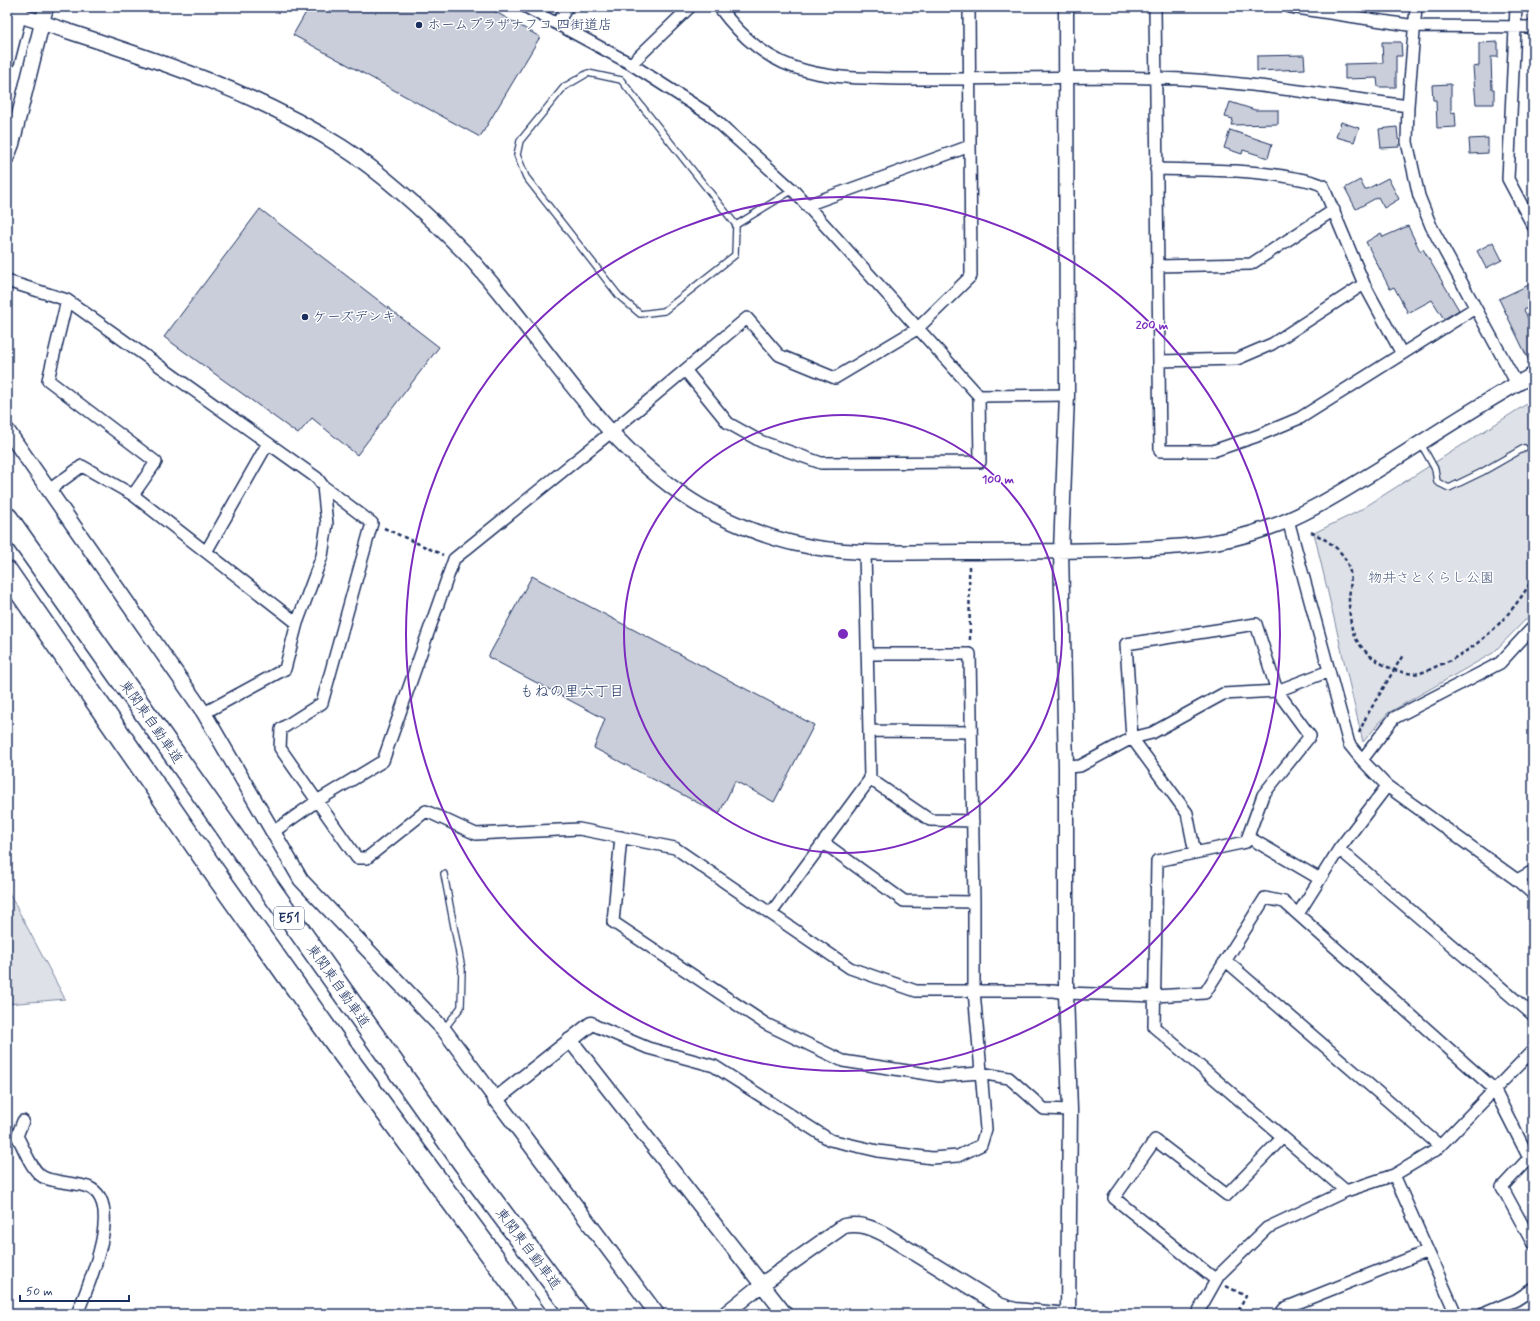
<svg xmlns="http://www.w3.org/2000/svg" width="1540" height="1321" viewBox="0 0 1540 1321" font-family="Mynerve,'Klee One',sans-serif">
	<rect width="100%" height="100%" fill="#fff"/>
	<filter id="ink" filterUnits="userSpaceOnUse"><feTurbulence type="fractalNoise" baseFrequency=".025" numOctaves="2"/><feDisplacementMap in="SourceGraphic" scale="8" xChannelSelector="R" yChannelSelector="G"/><feConvolveMatrix kernelMatrix="1 2 1 2 8 2 1 2 1" color-interpolation-filters="sRGB"/></filter>
	<g filter="url(#ink)">
		<path fill="#dee1e7" stroke="#7c88a2" d="M1533 400V612L1493 653 1388 713 1363 742 1314 533 1357 512Z
			M7 889 65 999 7 1004Z"/>
		<path fill="#caceda" stroke="#1b2f5e" d="M309 7H487L540 37 480 137 293 35Z
			M1382 42H1401L1402 56H1396V87H1378L1377 78 1345 79V64L1383 63Z
			M1498 42V57H1491L1492 89H1494V104H1476L1473 67 1479 66V43Z
			M1304 55 1305 69 1257 71V56Z
			M1451 84V113L1455 112 1456 127 1437 128 1436 100H1433L1432 85Z
			M1230 102 1255 110H1278V124L1231 125 1233 119 1225 117Z
			M1341 122 1359 128 1354 142 1336 137Z
			M1397 127 1399 147 1381 148 1379 129Z
			M1230 130 1272 144 1268 158 1243 150 1242 154 1224 148Z
			M1488 138V153L1470 154 1469 139Z
			M1388 178 1399 199 1384 208 1378 197 1356 209 1345 188 1360 180 1365 190Z
			M260 209 439 347 357 455 312 418 298 434 164 337Z
			M1408 226 1420 251 1423 249 1459 310 1444 319 1432 300 1408 313 1394 287 1390 289 1366 242 1381 233 1383 237Z
			M1493 242 1502 260 1486 268 1477 251Z
			M1533 283V305L1524 310 1533 328 1532 367 1499 299Z
			M532 576 814 725 774 802 735 781 719 814 594 748 605 719 488 657Z"/>
		<g fill="none" stroke-linecap="round" stroke-linejoin="round">
			<g stroke="#1b2f5e" stroke-width="8">
				<path id="service" d="M588 73 621 80 736 225 735 255 664 311 640 314 619 296 526 177 517 155 520 141 564 87Z
					M736 225 793 190
					M1421 444 1435 469 1437 482 1449 488 1482 472 1524 448
					M444 1029 461 1007 462 969 444 874"/>
			</g>
			<g stroke="#1b2f5e" stroke-width="14">
				<path id="minor" d="M526 7 631 64 710 115 793 190 979 396 1067 395
					M719 7C742 38 769 62 807 71 841 80 876 78 911 79 992 80 1073 75 1155 78 1239 80 1324 95 1408 106
					M1155 7 1160 451H1213L1257 436 1300 418 1475 308
					M1290 7 1415 26 1533 27
					M1416 7 1408 106 1407 142 1419 196 1431 226 1517 384
					M1516 7 1508 179 1533 226
					M557 24 567 7
					M631 64 690 7
					M1156 169C1202 170 1248 169 1294 178 1304 180 1315 181 1323 186L1364 284 1402 354
					M807 205 970 146
					M1157 266 1251 264 1334 210
					M7 281 67 300 317 478 323 486 327 524 322 556 297 623 285 669 204 713
					M67 300 48 380 156 462 133 495
					M1159 361 1237 359 1272 344 1364 284
					M685 370 728 423 760 441 821 463 980 462 979 396
					M323 486 372 523 322 703 281 729 280 748 357 858H367L426 811 476 834 579 829 675 848 850 968 916 991H974V902
					M49 490 82 466 133 495 297 623
					M1288 520 1349 744 1362 760 1387 786 1517 880 1533 894
					M206 552 268 443
					M869 731 971 732
					M1362 760 1394 718 1500 663 1533 627
					M1066 767 1080 766 1132 738 1152 733 1223 694 1277 691 1329 671
					M870 779 930 820 973 821
					M273 832 317 801 383 761 454 559 610 433 747 318 779 355 835 378 917 329 971 276 969 7
					M621 837 613 922 766 1024 843 1061 940 1076 980 1073 1009 1078 1044 1109 1070 1110
					M1248 837 1320 879
					M824 843 904 901 974 902 970 654H867
					M1339 849 1533 1015
					M1195 853 1187 813 1132 738 1126 644 1256 624 1277 691 1310 736 1263 795 1246 842 1157 861 1154 1027 1346 1191
					M1517 880 1533 871
					M771 913 870 779 865 551
					M1298 914 1339 849 1387 786
					M1225 960 1440 1146
					M591 1024 648 1048 714 1066 830 1140 878 1151 932 1158 958 1156 981 1145 986 1129 974 991H1053L1066 993 1155 996 1205 993 1265 898 1284 902 1494 1089 1529 1158 1502 1187 1533 1244
					M23 1121 17 1136C24 1148 31 1170 43 1177 51 1182 77 1183 88 1187 126 1202 87 1289 77 1314
					M1394 1175 1436 1150 1533 1050
					M1216 1280 1114 1198 1155 1140 1227 1195 1283 1137
					M1197 1314 1219 1275 1267 1228 1346 1191 1394 1175 1456 1314
					M1280 1314 1285 1308 1428 1251
					M1483 1314 1516 1300 1533 1289"/>
			</g>
			<g stroke="#1b2f5e" stroke-width="17">
				<path id="tertiary" d="M1066 7 1067 395 1061 551 1066 767V993L1070 1110 1068 1314
					M19 15C129 52 244 84 342 147 387 176 431 218 468 256 544 338 595 439 692 501 720 519 765 537 797 544 847 556 911 552 963 552 1013 552 1062 551 1112 550 1165 548 1217 547 1268 528 1306 515 1341 492 1376 471 1428 439 1479 404 1533 375
					M7 61 21 7
					M7 157 12 144 46 7
					M7 430 204 713 301 880 444 1030 657 1314
					M570 1040 785 1314
					M495 1100 591 1024
					M725 1314 762 1284 844 1226C860 1223 870 1227 884 1234L999 1305 1015 1310 1058 1314"/>
			</g>
			<g stroke="#1b2f5e" stroke-width="24">
				<path id="motorway" d="M7 518 463 1162 577 1314
					M7 572 217 876 343 1053 535 1314"/>
			</g>
			<path stroke="#1b2f5e" stroke-width="2.5" stroke-dasharray="4 3" stroke-linecap="butt" d="M384 528 443 555
				M1311 532C1325 539 1341 548 1347 563 1353 576 1350 586 1349 599 1349 608 1350 620 1352 629 1358 654 1395 677 1419 673 1426 672 1434 667 1442 664 1480 648 1513 614 1533 578
				M969 566 970 643
				M1359 733 1366 717 1403 655
				M1226 1286 1246 1296 1237 1314"/>
			<use href="#service" stroke="#fff" stroke-width="5.5"/>
			<use href="#minor" stroke="#fff" stroke-width="11"/>
			<use href="#tertiary" stroke="#fff" stroke-width="14"/>
			<use href="#motorway" stroke="#fff" stroke-width="21"/>
		</g>
	</g>
	<g fill="none" stroke="#7b2cbf" stroke-width="2">
		<circle cx="843" cy="634" r="219"/>
		<circle cx="843" cy="634" r="437"/>
	</g>
	<g fill="#1b2f5e" stroke="#fff" stroke-width="1.5">
		<circle cx="419" cy="25" r="4"/>
		<circle cx="305" cy="317" r="4"/>
	</g>
	<g text-anchor="middle" dominant-baseline="central" stroke-width="3" stroke-linejoin="round" paint-order="stroke">
		<rect fill="#fff" stroke="#5f6d8e" stroke-width="1" x="274" y="907" width="30" height="22" rx="3"/>
		<g font-size="13" font-weight="bold" fill="#1b2f5e">
			<text x="289" y="918">E51</text>
		</g>
		<g font-size="14" fill="#1b2f5e" stroke="#fff" text-anchor="start">
			<text x="427" y="25">ホームプラザナフコ 四街道店</text>
			<text x="313" y="317">ケーズデンキ</text>
		</g>
		<g font-size="14" fill="#4c5c80" stroke="#fff">
			<text x="1431" y="578">物井さとくらし公園</text>
		</g>
		<g font-size="14" fill="#1b2f5e" stroke="#fff">
			<text transform="translate(151 722) rotate(55)">東関東自動車道</text>
			<text transform="translate(338 986) rotate(55)">東関東自動車道</text>
			<text transform="translate(528 1249) rotate(53)">東関東自動車道</text>
		</g>
		<g font-size="15" fill="#1b2f5e" stroke="#fff">
			<text x="572" y="692">もねの里六丁目</text>
		</g>
	</g>
	<circle cx="843" cy="634" r="6" fill="#7b2cbf" stroke="#fff" stroke-width="2"/>
	<g font-size="12" text-anchor="middle" font-weight="bold" fill="#7b2cbf" stroke="#fff" stroke-width="3" stroke-linejoin="round" paint-order="stroke">
		<text x="1152" y="329">200 m</text>
		<text x="998" y="483">100 m</text>
	</g>
	<rect width="1540" height="1321" fill="none" stroke="#fff" stroke-width="24"/>
	<rect x="12" y="12" width="1516" height="1297" fill="none" stroke="#1b2f5e" stroke-width="1.5" filter="url(#ink)"/>
	<path d="M20 1295v6h109v-6" fill="none" stroke="#1b2f5e" stroke-width="2"/>
	<text x="26" y="1295" font-size="12" fill="#1b2f5e" stroke="#ffffff" stroke-width="3" paint-order="stroke">50 m</text>
</svg>
